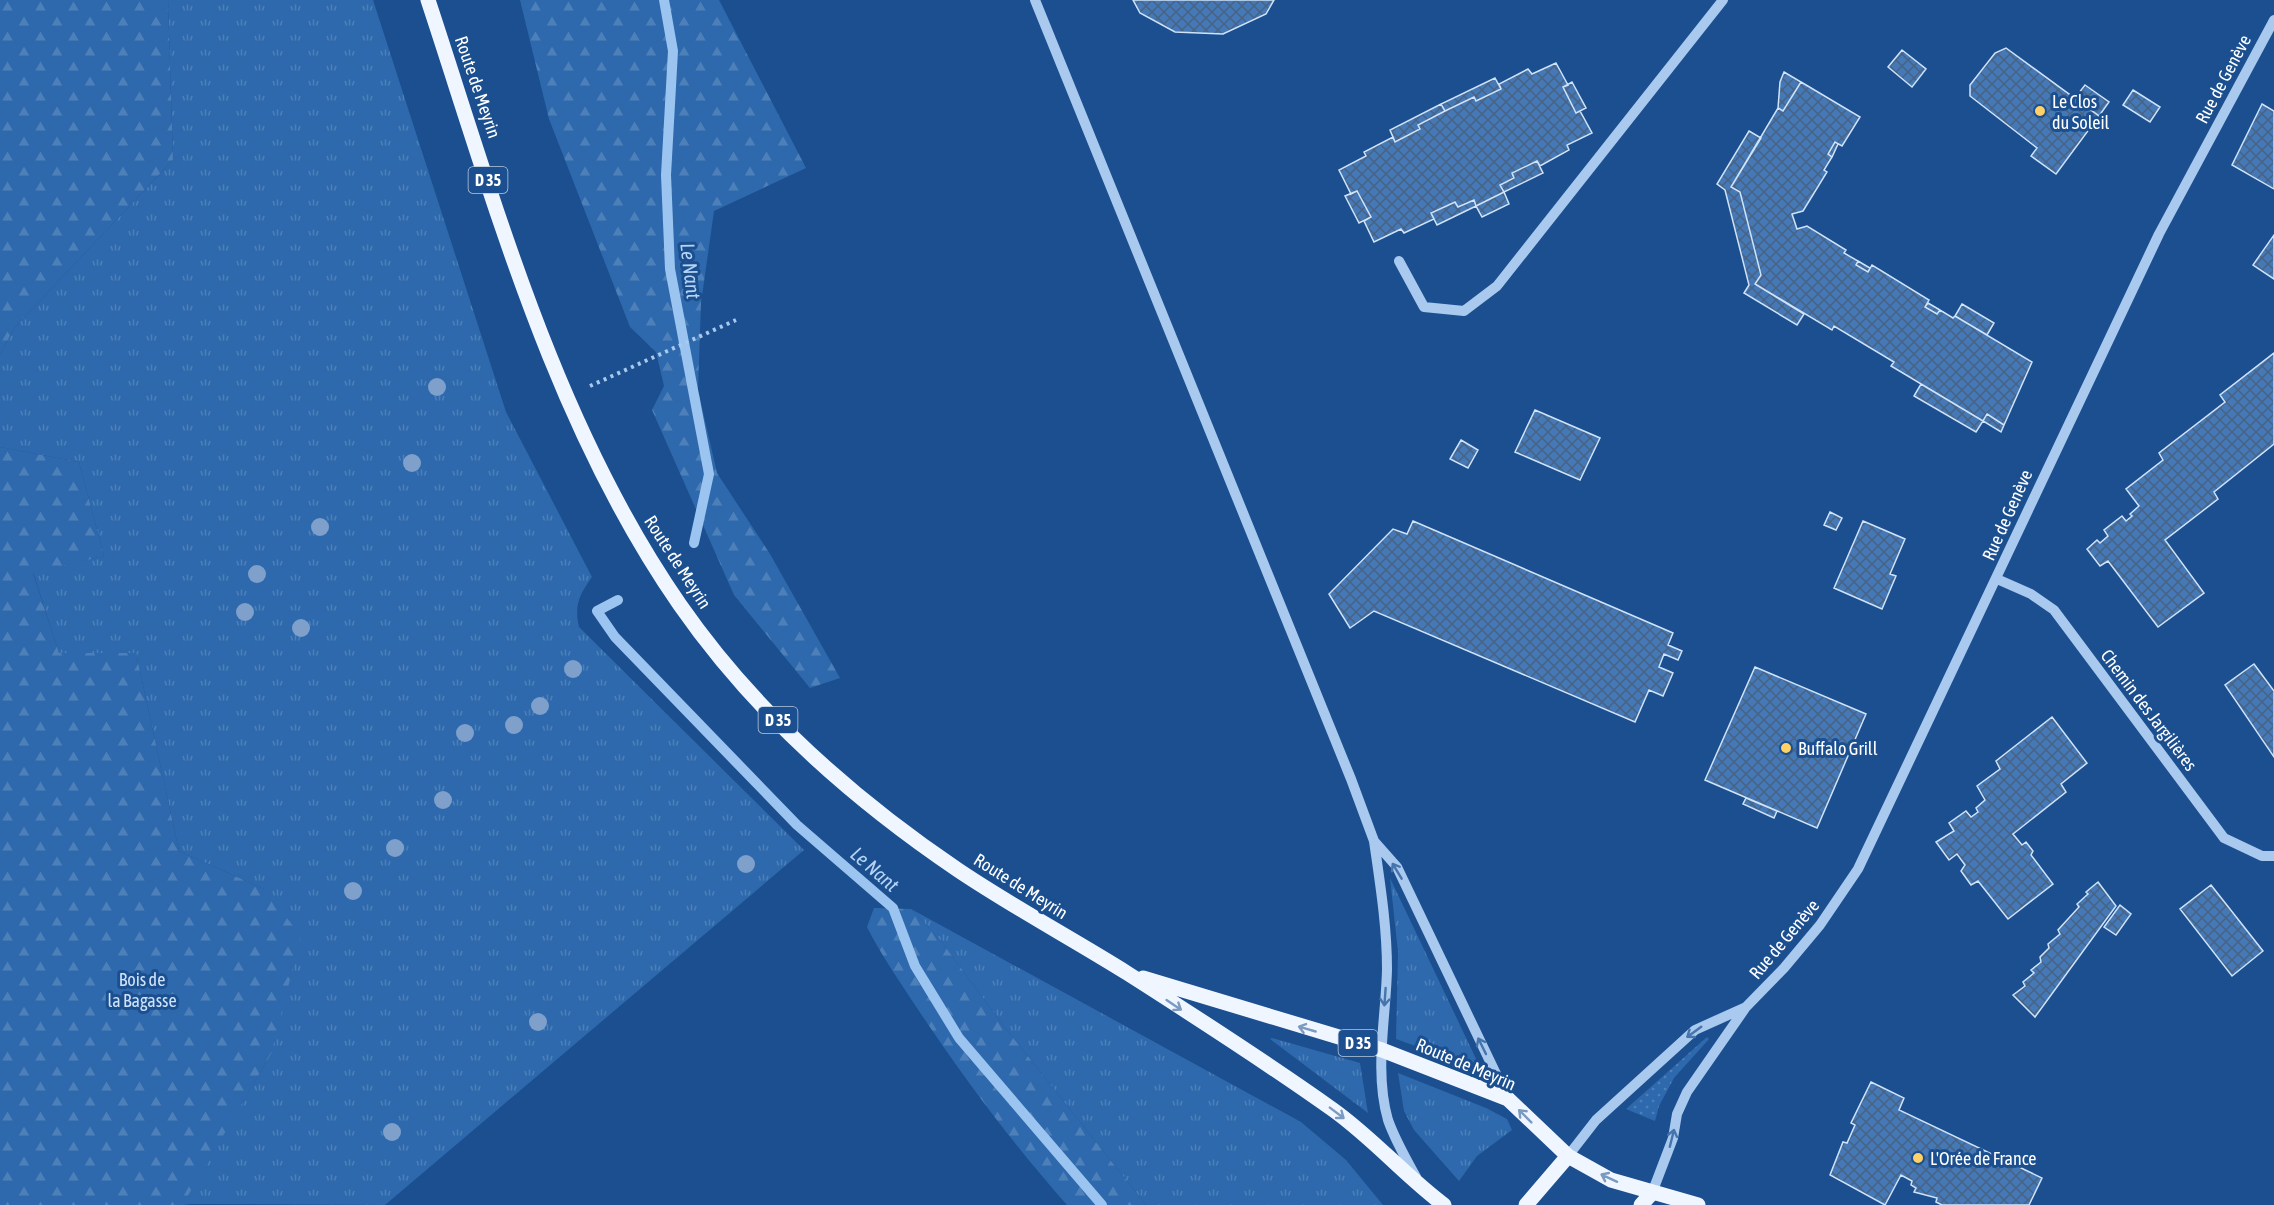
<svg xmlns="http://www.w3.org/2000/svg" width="2274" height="1205" viewBox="0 0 2274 1205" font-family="'Asap Condensed',sans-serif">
	<defs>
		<pattern id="grass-tufts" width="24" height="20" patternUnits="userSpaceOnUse" patternTransform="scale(1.5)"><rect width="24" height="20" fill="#2e69ad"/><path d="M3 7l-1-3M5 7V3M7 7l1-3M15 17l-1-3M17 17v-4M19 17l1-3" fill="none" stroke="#4d80b9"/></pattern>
		<pattern id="forest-firs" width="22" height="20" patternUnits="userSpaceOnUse" patternTransform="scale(1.5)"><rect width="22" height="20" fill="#2e69ad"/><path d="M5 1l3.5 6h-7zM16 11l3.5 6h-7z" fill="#4d80b9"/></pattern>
		<pattern id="park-dots" width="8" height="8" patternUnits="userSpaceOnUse" patternTransform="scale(1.5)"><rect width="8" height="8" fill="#2e69ad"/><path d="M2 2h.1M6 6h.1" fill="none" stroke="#4d80b9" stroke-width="1.8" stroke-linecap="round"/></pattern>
		<pattern id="building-cross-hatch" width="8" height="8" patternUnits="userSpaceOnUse" patternTransform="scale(1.5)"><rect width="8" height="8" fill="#4478b7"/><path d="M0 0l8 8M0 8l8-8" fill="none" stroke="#486282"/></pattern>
	</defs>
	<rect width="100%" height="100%" fill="#1b4f8f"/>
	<path fill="url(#grass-tufts)" d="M168 0H373L506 412 592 577C579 595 574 606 579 627L804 850 385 1205 182 1204 271 1054 264 889 179 851 136 653H59L33 572 104 556 79 462 0 447V355L14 328 173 160Z
		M1390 878 1478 1063 1480 1069 1396 1039 1398 952Z
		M911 909 1301 1122 1346 1160 1383 1205H1146L1003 1025 941 941Z
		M1272 1038 1360 1063 1368 1113 1270 1039Z
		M1398 1073 1486 1108 1507 1119 1512 1130 1477 1156 1459 1181 1414 1130 1404 1111Z"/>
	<path fill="url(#forest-firs)" d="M0 0H168L173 160 14 328 0 355Z
		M520 0H719L806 168 714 211 701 303 698 390 717 473 770 554 840 678 810 688 734 595 652 410 664 386 656 352 630 327 549 119Z
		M0 447 79 462 104 556 33 573 59 653H136L179 851 264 889 301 936 271 1054 183 1204 192 1205H0Z
		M874 908 911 909 941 941 1003 1025 1146 1205H1067C1012 1143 963 1077 917 1008 900 982 881 955 867 927Z"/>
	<path fill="url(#park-dots)" d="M1707 1037 1709 1039 1674 1078 1659 1106 1655 1121 1626 1109Z"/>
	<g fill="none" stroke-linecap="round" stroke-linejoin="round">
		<path stroke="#9cc4f0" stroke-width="10" d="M664 0 673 51 666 175 670 269 709 474 694 543
			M618 600 597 611 615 637 797 825 893 908 915 966 959 1038 1102 1205"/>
	</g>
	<path fill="url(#building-cross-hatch)" stroke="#cfe3fa" stroke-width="1.5" d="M1133 0H1274L1266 14 1223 34 1175 32 1140 13Z
		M2006 48 2099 116 2056 174 2031 156 2037 148 1970 96V85L1995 53Z
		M1902 50 1926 69 1912 87 1888 67Z
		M1556 63 1568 85 1563 87 1576 113 1580 111 1592 133 1567 145 1569 150 1540 166 1537 161 1512 173 1514 178 1500 185 1504 192 1476 206 1474 200 1458 207 1455 202 1431 213 1434 219 1404 233 1401 229 1374 242 1364 221 1371 217 1357 191 1351 194 1339 170 1366 156 1364 152 1393 137 1395 142 1420 129 1418 125 1445 111 1474 97 1476 101 1501 89 1499 84 1528 69 1532 74Z
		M1784 72 1801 82 1783 111 1778 108 1780 82Z
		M1495 78 1501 89 1476 101 1474 97 1445 111 1441 104Z
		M1572 82 1586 108 1576 113 1563 87Z
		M1801 82 1860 117 1842 146 1835 142 1828 154 1832 157 1824 170 1827 172 1803 211 1792 214 1797 229 1807 226 1846 250 1844 253 1858 261 1856 265 1868 272 1872 265 1929 300 1925 307 1937 314 1940 310 1953 318 1955 316 2032 362 2004 425 1987 414 1983 421 1891 366 1894 362 1834 326 1832 330 1755 284 1761 275 1740 192 1731 187 1778 108 1783 111Z
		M2085 85 2109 102 2099 116 2075 98Z
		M2133 90 2160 107 2150 122 2123 105Z
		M1441 104 1445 111 1418 125 1420 129 1395 142 1390 130Z
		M2262 104 2274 111V189L2232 165Z
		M1749 131 1761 138 1731 187 1740 192 1761 275 1755 284 1804 314 1797 325 1744 293 1749 285 1725 190 1717 184Z
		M1835 142 1838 144 1832 157 1828 154Z
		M1537 161 1543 173 1504 192 1500 185 1514 178 1512 173Z
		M1357 191 1371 217 1359 223 1345 196Z
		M1504 192 1509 204 1482 217 1476 206Z
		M1474 200 1476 206 1437 225 1431 213 1455 202 1458 207Z
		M2274 235V279L2253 265Z
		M1858 261 1870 268 1868 272 1856 265Z
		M1928 303 1940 310 1937 314 1925 307Z
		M1962 304 1994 323 1987 335 1955 316Z
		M2274 353V444L2214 492 2218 499 2165 540 2204 593 2158 627 2108 561 2100 566 2087 549 2097 540 2100 543 2108 536 2104 530 2122 516 2126 521 2132 516 2130 514 2139 506 2126 489 2163 460 2159 453 2225 402 2220 395Z
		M1921 384 1983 421 1976 432 1914 396Z
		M1535 410 1600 438 1580 480 1515 452Z
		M1987 414 2004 425 2001 432 1983 421Z
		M1461 440 1478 450 1468 468 1450 459Z
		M1830 512 1842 518 1836 530 1824 525Z
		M1413 521 1673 633 1668 645 1682 651 1678 660 1664 654 1659 667 1673 673 1663 696 1649 690 1635 722 1374 611 1350 628 1329 594 1393 529 1407 534Z
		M1863 521 1905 539 1890 574 1896 576 1882 609 1834 588Z
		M2254 664 2274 691V757L2225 685Z
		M1755 667 1866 714 1817 828 1705 780Z
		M2052 717 2087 763 2061 784 2066 792 2013 834 2022 845 2026 842 2033 851 2031 855 2053 884 2008 919 1978 881 1971 885 1961 871 1965 865 1957 854 1949 860 1936 842 1954 831 1949 823 1966 811 1971 817 1978 812 1976 808 1985 800 1977 786 2000 769 1996 761Z
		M1746 798 1777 811 1774 818 1743 804Z
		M2098 882 2116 906 2035 1017 2013 995 2025 986 2023 982 2034 973 2031 970 2041 962 2040 957 2049 948 2048 944 2060 934 2058 930 2079 907 2077 904 2088 894 2086 892Z
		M2211 885 2263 951 2232 976 2180 909Z
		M2120 905 2131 914 2116 935 2104 927Z
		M1871 1082 1904 1098 1899 1110 2042 1178 2029 1205H1942L1936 1202 1937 1198 1914 1192 1916 1188 1911 1185 1912 1181 1901 1175 1885 1205 1830 1175 1843 1142 1847 1143 1855 1125 1851 1123Z"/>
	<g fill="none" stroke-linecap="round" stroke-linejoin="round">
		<path stroke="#a9c9ee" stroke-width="4" stroke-dasharray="3 4.5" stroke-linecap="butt" d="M590 386 736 320"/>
		<path stroke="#a9c9ee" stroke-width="10" d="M1035 0 1351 779 1374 841
			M1399 261 1424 307 1464 311 1497 286 1723 0
			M1997 579 2031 594 2054 610 2224 838 2262 856H2274
			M1568 1156 1596 1120 1695 1030 1746 1007
			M1416 1177C1406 1159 1395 1140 1388 1120 1374 1071 1386 1018 1387 969 1387 926 1380 883 1374 841L1397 867 1508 1099
			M1652 1193 1673 1138 1677 1114 1687 1092 1746 1007 1784 968 1820 925 1858 869 2159 234 2274 20"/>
		<path stroke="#f0f6ff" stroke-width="15" d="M428 0C496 206 555 425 680 605 753 710 853 799 958 870 1013 907 1071 938 1127 973 1196 1017 1266 1062 1332 1109 1373 1138 1405 1176 1444 1205
			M1143 978 1382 1050 1508 1099 1568 1156 1611 1180 1698 1205
			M1526 1205 1568 1156
			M1641 1205 1652 1193"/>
	</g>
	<g fill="#7ea0ca">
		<circle cx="437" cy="387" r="9"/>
		<circle cx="412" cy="463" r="9"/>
		<circle cx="320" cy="527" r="9"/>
		<circle cx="257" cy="574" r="9"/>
		<circle cx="245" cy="612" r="9"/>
		<circle cx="301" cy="628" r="9"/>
		<circle cx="573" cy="669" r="9"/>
		<circle cx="540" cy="706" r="9"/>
		<circle cx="514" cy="725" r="9"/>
		<circle cx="465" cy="733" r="9"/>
		<circle cx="443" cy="800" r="9"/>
		<circle cx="395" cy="848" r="9"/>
		<circle cx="746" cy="864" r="9"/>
		<circle cx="353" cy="891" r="9"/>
		<circle cx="538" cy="1022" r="9"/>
		<circle cx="392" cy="1132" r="9"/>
	</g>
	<defs><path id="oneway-shaft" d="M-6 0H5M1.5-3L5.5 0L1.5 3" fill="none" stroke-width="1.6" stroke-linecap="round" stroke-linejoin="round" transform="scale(1.5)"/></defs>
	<g stroke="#4674ac">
		<use href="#oneway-shaft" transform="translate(1397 871) rotate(-121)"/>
		<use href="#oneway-shaft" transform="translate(1385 997) rotate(94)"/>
		<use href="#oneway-shaft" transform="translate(1694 1032) rotate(144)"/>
		<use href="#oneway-shaft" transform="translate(1482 1046) rotate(-116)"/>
		<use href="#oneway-shaft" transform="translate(1672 1138) rotate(-76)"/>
	</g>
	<g stroke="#7b9ac1">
		<use href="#oneway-shaft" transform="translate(1174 1005) rotate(34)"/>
		<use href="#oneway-shaft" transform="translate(1307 1029) rotate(-164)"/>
		<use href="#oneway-shaft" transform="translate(1337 1113) rotate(37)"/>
		<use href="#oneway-shaft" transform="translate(1525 1116) rotate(-135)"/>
		<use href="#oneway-shaft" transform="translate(1609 1178) rotate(-155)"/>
	</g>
	<g fill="#ffd166" stroke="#1b4f8f" stroke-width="2">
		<circle cx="2040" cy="111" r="6"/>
		<circle cx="1786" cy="748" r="6"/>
		<circle cx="1918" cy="1158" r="6"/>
	</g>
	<g text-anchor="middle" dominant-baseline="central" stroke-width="6" stroke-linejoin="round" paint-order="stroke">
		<g fill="#1b4f8f" stroke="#bbcadd" stroke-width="1.5">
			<rect x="468.5" y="167" width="39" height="26" rx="4.5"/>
			<rect x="758.5" y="707" width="39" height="26" rx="4.5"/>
			<rect x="1338.5" y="1030" width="39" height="26" rx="4.5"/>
		</g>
		<g font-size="16" font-weight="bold" fill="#fff">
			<text x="488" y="180">D 35</text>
			<text x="778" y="720">D 35</text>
			<text x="1358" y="1043">D 35</text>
		</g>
		<g font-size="18" fill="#fff" stroke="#1b4f8f">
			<text transform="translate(2223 79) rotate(-62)">Rue de Genève</text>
			<text transform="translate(478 87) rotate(71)">Route de Meyrin</text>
			<text transform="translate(2007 515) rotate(-66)">Rue de Genève</text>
			<text transform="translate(678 562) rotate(57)">Route de Meyrin</text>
			<text transform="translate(2149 710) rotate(53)">Chemin des Jargilières</text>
			<text transform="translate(1021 886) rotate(32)">Route de Meyrin</text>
			<text transform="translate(1784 939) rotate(-50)">Rue de Genève</text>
			<text transform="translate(1466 1064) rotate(23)">Route de Meyrin</text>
		</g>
		<g font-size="18" fill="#fff" stroke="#1b4f8f" text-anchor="start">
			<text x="2052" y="101">Le Clos<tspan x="2052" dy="21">du Soleil</tspan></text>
			<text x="1798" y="748">Buffalo Grill</text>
			<text x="1930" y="1158">L'Orée de France</text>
		</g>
		<g font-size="18" fill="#cfe3fa" stroke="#1b4f8f">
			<text x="142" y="979">Bois de<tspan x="142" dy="21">la Bagasse</tspan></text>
		</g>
		<g font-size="20" font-style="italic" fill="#b5d3f5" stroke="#1b4f8f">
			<text transform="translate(691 271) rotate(83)">Le Nant</text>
			<text transform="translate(875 869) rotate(41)">Le Nant</text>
		</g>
	</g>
</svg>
